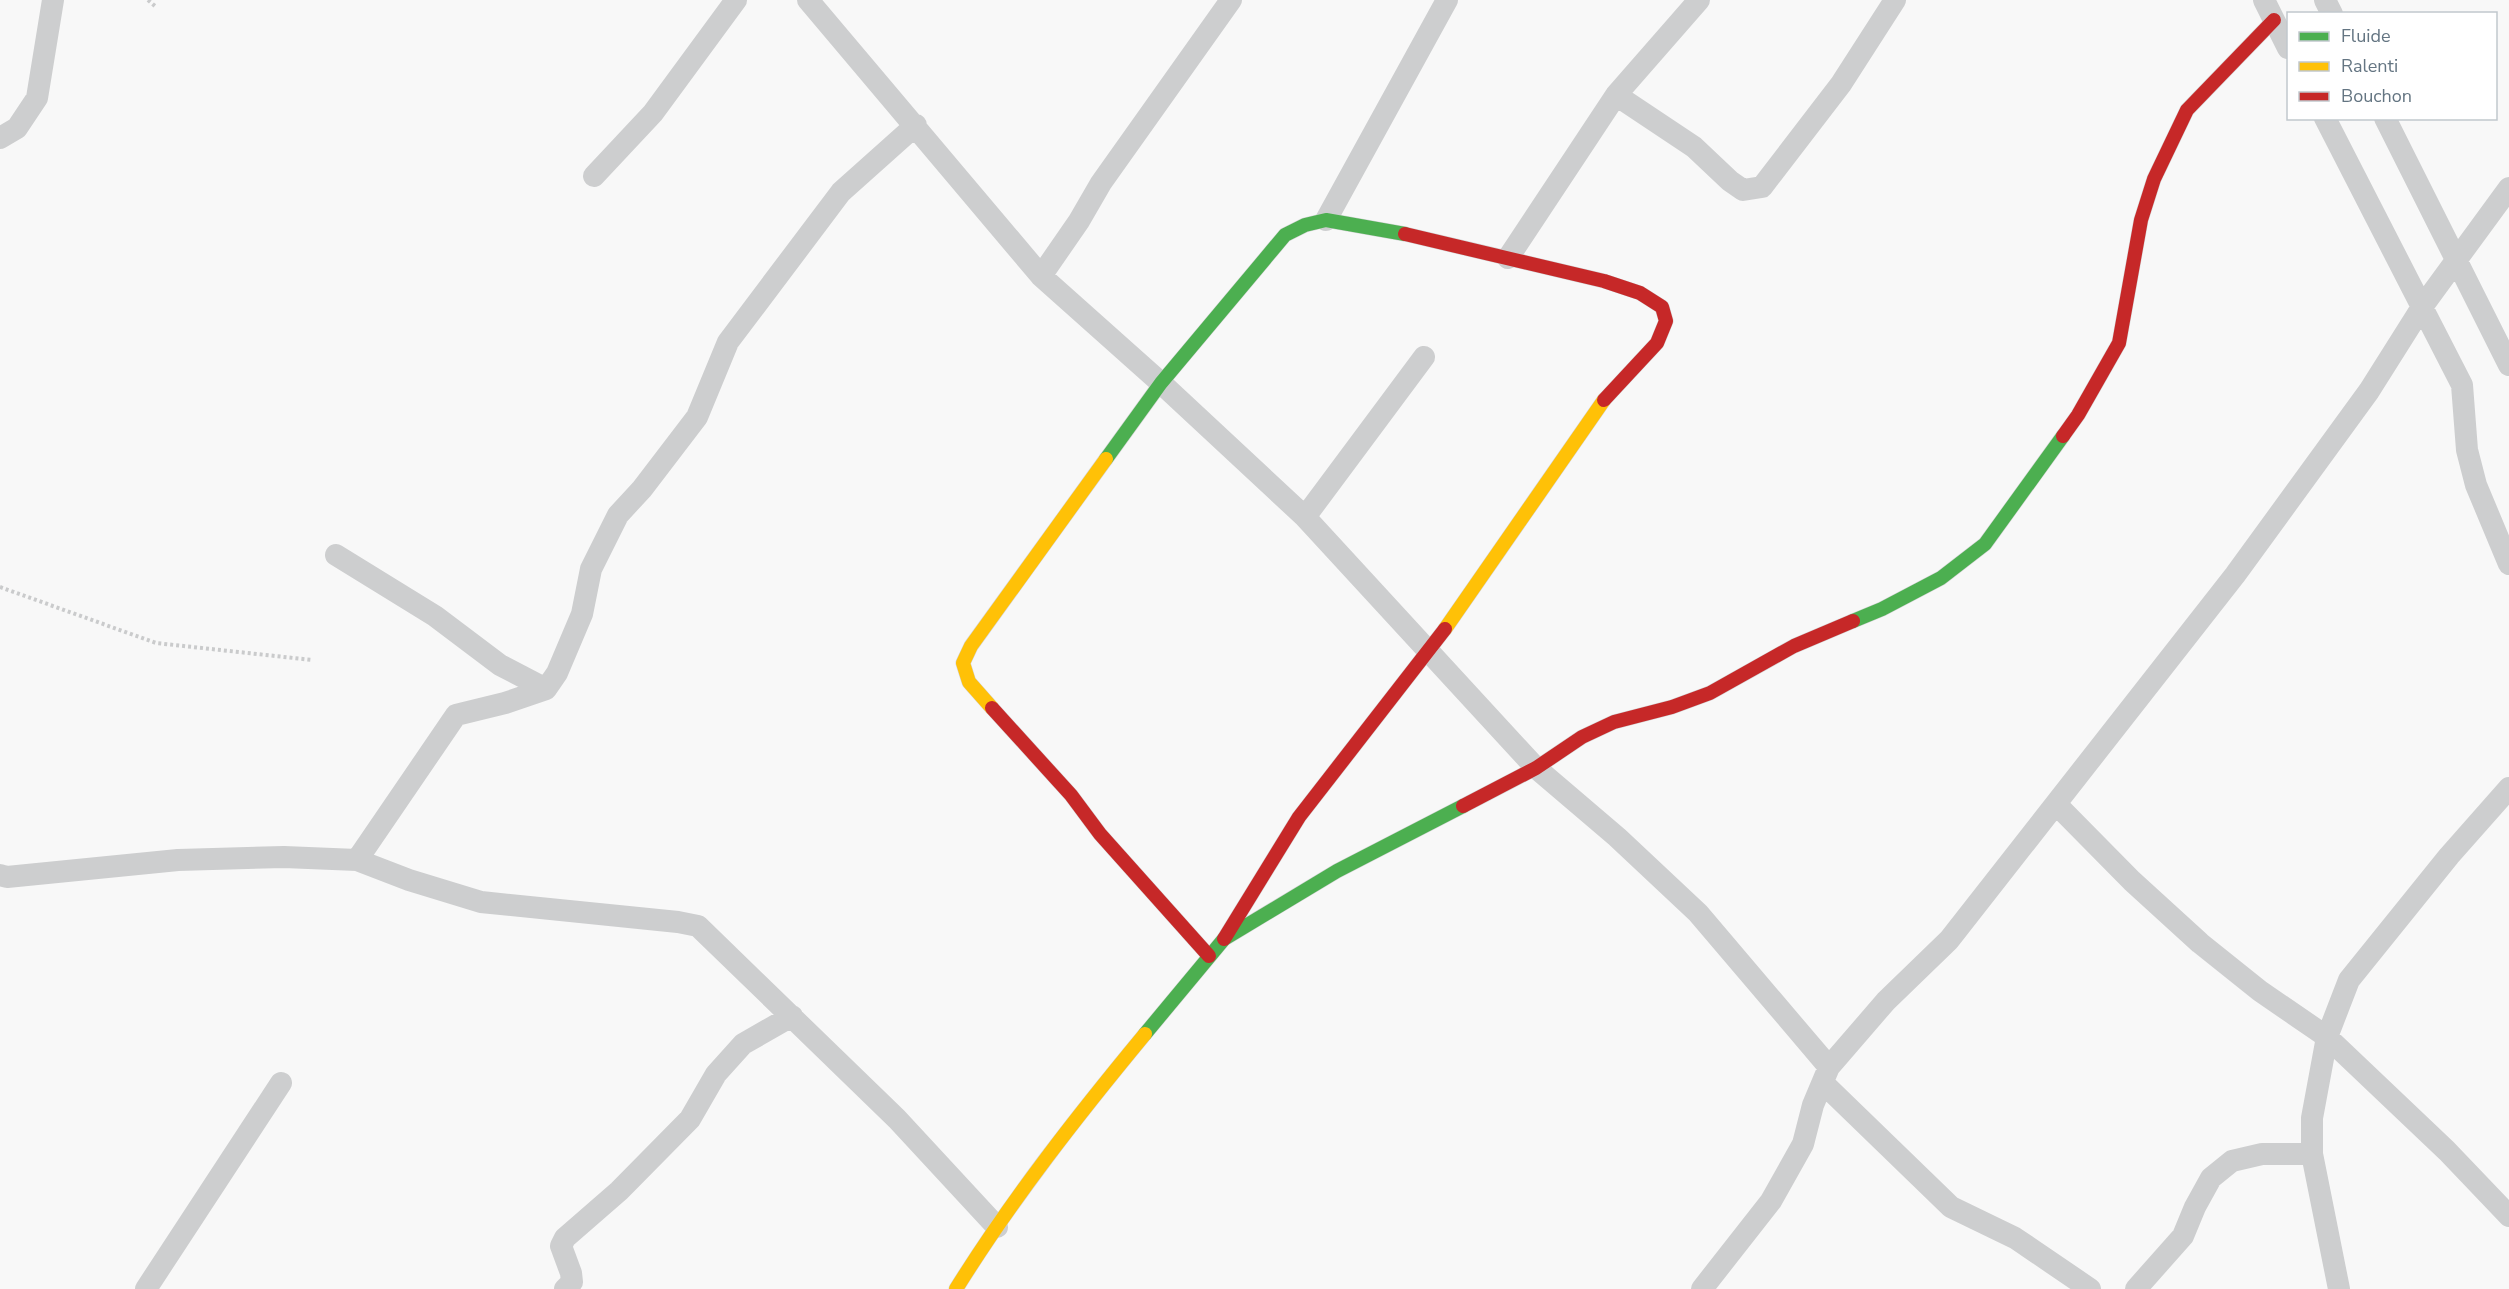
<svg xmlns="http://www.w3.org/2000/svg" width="2509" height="1289" viewBox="0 0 2509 1289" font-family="'Nunito Sans',sans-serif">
	<rect width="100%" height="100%" fill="#f8f8f8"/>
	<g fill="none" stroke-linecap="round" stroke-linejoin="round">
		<g stroke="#d4d5d6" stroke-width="15">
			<path id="fast" d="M1106 459 1161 383 1285 235 1305 225 1326 220 1405 234
				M1853 621 1882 609 1941 578 1985 544 2063 436
				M1145 1034 1224 939 1337 871 1463 806"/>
		</g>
		<g stroke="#d4d5d6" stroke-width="15">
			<path id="slow" d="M1445 629 1604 400
				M992 708 969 682 963 663 971 646 1106 459
				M956 1289C1012 1199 1078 1115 1145 1034"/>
		</g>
		<g stroke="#d4d5d6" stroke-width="15">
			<path id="jam" d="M1405 234 1604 281 1640 293 1662 307 1666 321 1657 343 1604 400
				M2063 436 2078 415 2119 343 2141 220 2154 179 2187 110 2274 20
				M992 708 1071 795 1100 834 1209 956
				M1463 806 1536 768 1582 737 1614 722 1672 707 1710 693 1794 646 1853 621
				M1224 939 1299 817 1445 629"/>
		</g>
		<path stroke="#cacbcc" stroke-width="4" stroke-dasharray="3 3" stroke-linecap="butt" d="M148 0 155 6
			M0 587 156 643 312 660"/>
		<path stroke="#cdcecf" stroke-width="22" d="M808 0 1041 276 1161 383 1305 517 1536 768 1617 837 1698 913 1829 1067
			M2264 0 2288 48
			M2325 0 2332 14
			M1616 95 1694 147 1730 181 1743 190 1762 187 1841 84 1895 0
			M2325 118 2462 385 2467 450 2476 485 2509 564
			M2385 118 2509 365
			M0 138 17 128 37 98 53 0
			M594 176 653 113 736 0
			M1326 220 1447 0
			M1508 258 1616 95 1699 0
			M1041 276 1079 221 1101 183 1231 0
			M1305 517 1424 357
			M336 555 435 616 500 665 546 689
			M2056 804 2132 881 2200 943 2260 991 2327 1037 2447 1151 2509 1216
			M357 860 456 715 505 703 546 689 557 673 582 614 591 569 618 515 642 489 697 417 728 342 841 192 916 125
			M0 875 7 877 178 860 284 857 357 860 409 880 481 902 678 922 698 926 897 1119 997 1227
			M1823 1083 1951 1207 2015 1238 2090 1289
			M146 1289 281 1083
			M565 1289 572 1282 571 1273 561 1246 565 1238 619 1191 690 1119 716 1074 743 1044 792 1016
			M1702 1289 1771 1201 1803 1144 1813 1105 1829 1067 1886 1001 1949 940 2235 575 2369 391 2422 307 2509 188
			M2136 1289 2183 1236 2195 1207 2211 1178 2232 1161 2262 1154H2312
			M2339 1289 2312 1154V1118L2327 1037 2349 980 2449 856 2509 788"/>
		<use href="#fast" stroke="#4caf50" stroke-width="14"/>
		<use href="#slow" stroke="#ffc107" stroke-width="14"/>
		<use href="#jam" stroke="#c62828" stroke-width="14"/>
	</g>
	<rect x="2287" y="12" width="210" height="108" fill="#ffffff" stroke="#c1c8cd" stroke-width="1.5"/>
	<rect x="2299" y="32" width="30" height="9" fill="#4caf50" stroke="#c1c8cd" stroke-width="1.5"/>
	<text x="2341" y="42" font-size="18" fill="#647582">Fluide</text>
	<rect x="2299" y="62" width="30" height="9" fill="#ffc107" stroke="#c1c8cd" stroke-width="1.5"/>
	<text x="2341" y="72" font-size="18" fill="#647582">Ralenti</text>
	<rect x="2299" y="92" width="30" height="9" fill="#c62828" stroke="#c1c8cd" stroke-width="1.5"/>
	<text x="2341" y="102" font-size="18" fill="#647582">Bouchon</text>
</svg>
